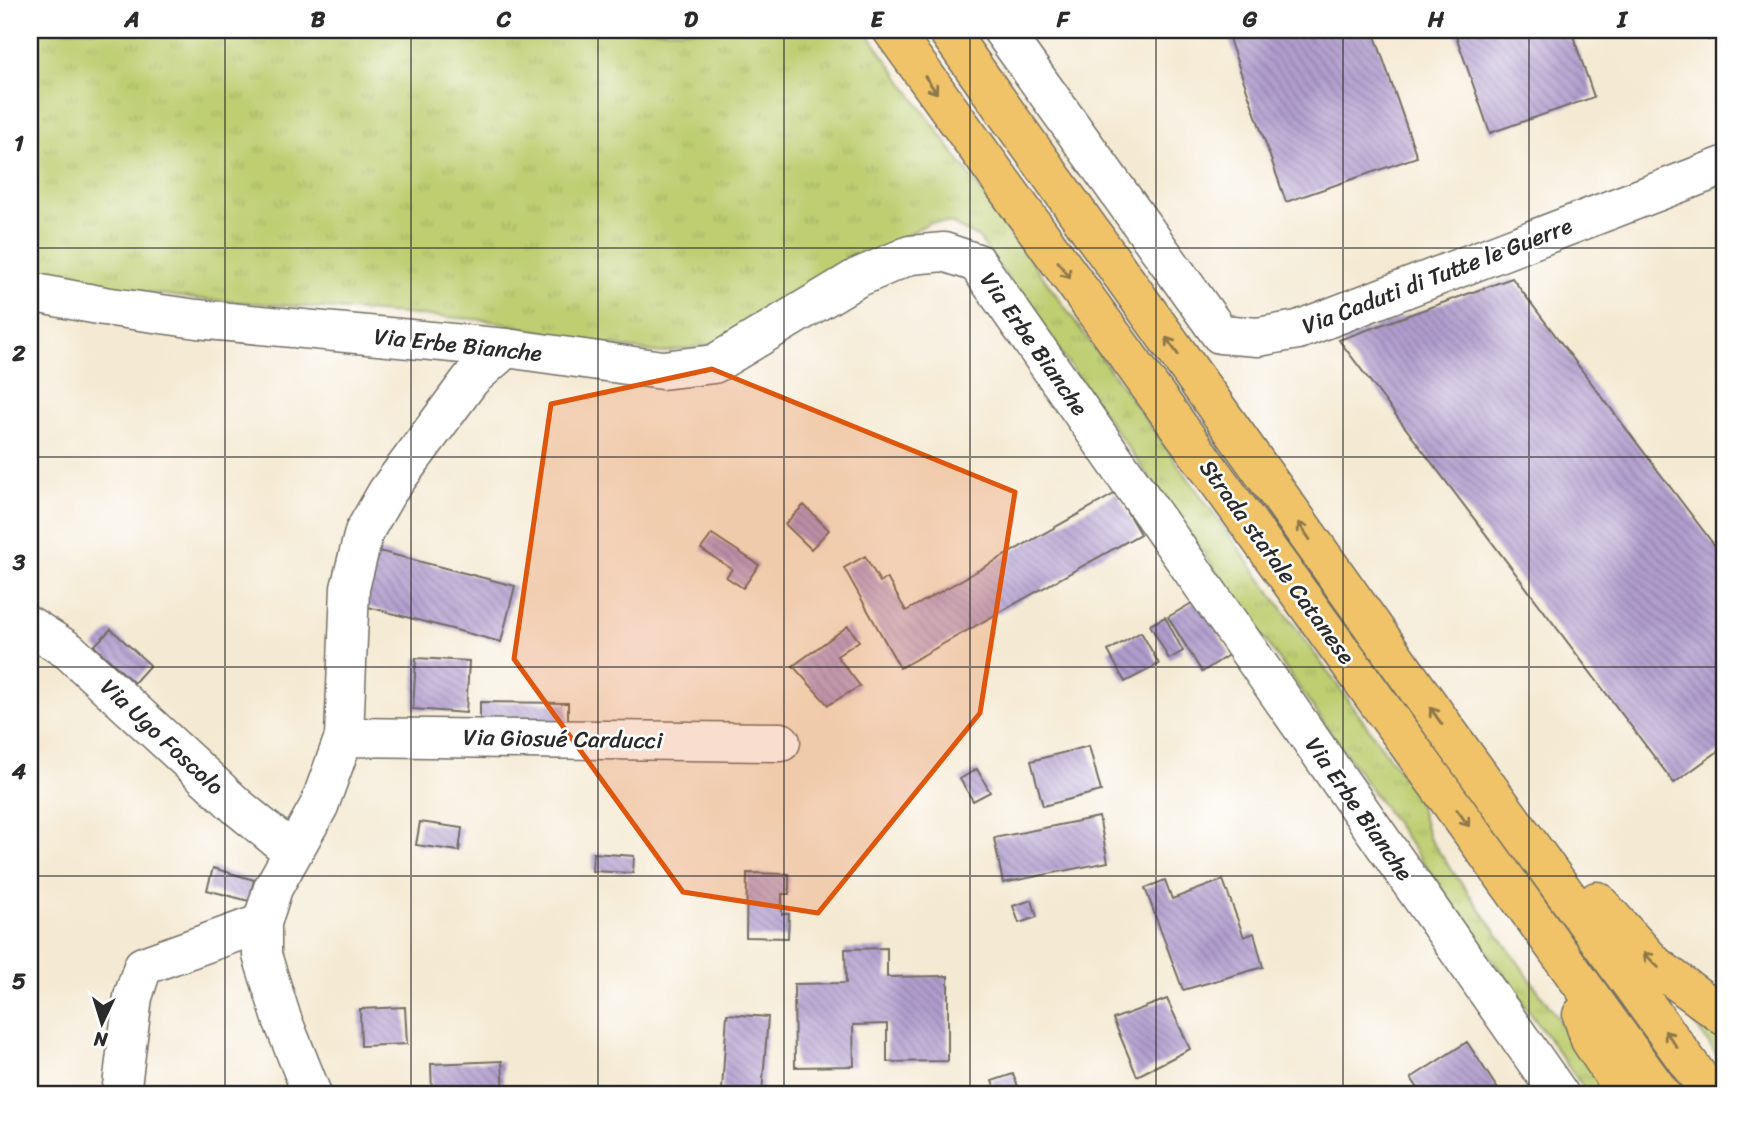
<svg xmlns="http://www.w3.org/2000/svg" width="1754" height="1124" viewBox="0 0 1754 1124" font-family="Sriracha,sans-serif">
	<defs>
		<pattern id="grass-tufts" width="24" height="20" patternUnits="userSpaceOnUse" patternTransform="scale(1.75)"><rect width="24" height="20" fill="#bece71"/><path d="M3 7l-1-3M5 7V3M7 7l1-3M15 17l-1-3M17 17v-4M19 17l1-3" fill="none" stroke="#a3b162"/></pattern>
		<pattern id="building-back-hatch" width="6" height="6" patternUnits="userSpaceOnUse" patternTransform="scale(1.75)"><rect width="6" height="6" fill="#b19dce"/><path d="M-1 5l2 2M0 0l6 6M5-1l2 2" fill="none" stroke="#9080a7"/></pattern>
	</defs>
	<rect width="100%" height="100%" fill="#fff"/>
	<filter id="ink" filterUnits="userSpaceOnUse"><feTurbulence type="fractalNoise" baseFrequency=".0143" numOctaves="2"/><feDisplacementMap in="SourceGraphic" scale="14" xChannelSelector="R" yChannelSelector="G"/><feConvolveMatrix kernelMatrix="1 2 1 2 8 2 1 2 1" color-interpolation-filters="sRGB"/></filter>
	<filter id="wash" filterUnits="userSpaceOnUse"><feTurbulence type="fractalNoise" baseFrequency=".00686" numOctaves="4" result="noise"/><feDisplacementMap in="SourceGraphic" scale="28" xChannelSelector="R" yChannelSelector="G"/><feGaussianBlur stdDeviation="1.57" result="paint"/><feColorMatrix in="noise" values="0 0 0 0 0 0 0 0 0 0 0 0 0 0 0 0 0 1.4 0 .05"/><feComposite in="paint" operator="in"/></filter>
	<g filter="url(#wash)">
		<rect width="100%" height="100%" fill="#f4e9d2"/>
		<path fill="url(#grass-tufts)" stroke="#747c4e" stroke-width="2" d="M30 30H865L1415 793 1429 838 1595 1070 1609 1094H1588L979 238 951 223 930 222 713 344 660 353 588 342 486 320 196 299 39 277 30 274Z
			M1676 998 1724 1035V1065Z"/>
		<g id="blocks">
			<path fill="url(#building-back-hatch)" d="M1226 30H1373L1417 157 1286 202Z
				M1454 30H1571L1594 97 1490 133Z
				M1705 30H1724V35L1708 40Z
				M1512 278 1724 558V747L1674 783 1339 340Z
				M1116 493 1140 534 900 668 844 568 865 556 880 582 887 578 906 611Z
				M804 505 829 530 811 549 785 524Z
				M712 534 759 565 743 588 726 577 732 569 701 549Z
				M371 549 515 586 501 642 357 604Z
				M1197 600 1230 654 1202 672 1168 617Z
				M1165 617 1183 651 1169 659 1150 625Z
				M848 626 859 641 837 656 860 686 828 705 793 666Z
				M111 629 150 665 134 683 94 646Z
				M1141 632 1159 664 1125 682 1108 651Z
				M416 658 469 661 466 713 413 709Z
				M480 702 568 703V728L480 727Z
				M1089 746 1101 791 1043 806 1031 761Z
				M977 769 990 792 973 801 960 779Z
				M1099 817 1108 862 1003 883 994 838Z
				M420 822 462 828 459 851 416 845Z
				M593 853 634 856 633 873 592 871Z
				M213 868 254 880 249 901 207 890Z
				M747 873 789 874V894H782V914H789L788 938 746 937Z
				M1165 880 1172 899 1223 880 1244 937 1254 933 1263 967 1183 990 1145 888Z
				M1032 900 1037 917 1019 923 1013 906Z
				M887 948V977L948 976V1061L887 1062V1024L853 1025 854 1066 795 1067 794 984 846 983 845 949Z
				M1167 999 1190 1049 1137 1076 1113 1019Z
				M405 1007 407 1044 361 1046 360 1009Z
				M727 1014 768 1017 762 1093 722 1090Z
				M1467 1042 1501 1094H1433L1431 1091 1422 1094 1411 1078Z
				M502 1061 504 1094H432L431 1064Z
				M1013 1074 1021 1094H997L992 1081Z"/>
		</g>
	</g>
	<g filter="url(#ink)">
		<use href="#blocks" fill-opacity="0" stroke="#716e65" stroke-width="2"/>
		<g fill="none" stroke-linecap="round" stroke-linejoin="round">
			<g stroke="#716e65" stroke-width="41">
				<path id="minor" d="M1002 30 1220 334 1258 337 1298 330 1724 166
					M30 626 69 651 239 808 293 852
					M344 737 781 742
					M121 1094 133 997 143 966 262 923
					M312 1094 282 1019 262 955V923L273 888 319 806 344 737 350 588 364 532 387 492 471 379 506 348"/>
			</g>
			<g stroke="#716e65" stroke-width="41">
				<path id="tertiary" d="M30 292 104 306 197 319 506 348 662 370 714 364 857 278 910 255 944 252 977 263 1559 1094"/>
			</g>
			<g stroke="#716e65" stroke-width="41">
				<path id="primary" d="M892 30C1146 386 1406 738 1661 1094
					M947 30 1463 753 1711 1094
					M1597 901 1655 965 1724 1016
					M1582 1015 1590 1040 1626 1094"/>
			</g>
			<use href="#minor" stroke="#fff" stroke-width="38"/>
			<use href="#tertiary" stroke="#fff" stroke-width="38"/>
			<use href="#primary" stroke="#f0c369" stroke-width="38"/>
		</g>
		<defs><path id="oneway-shaft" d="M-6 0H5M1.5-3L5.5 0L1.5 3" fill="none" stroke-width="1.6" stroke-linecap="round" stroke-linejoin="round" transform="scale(1.75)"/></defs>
		<g stroke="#8e774a">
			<use href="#oneway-shaft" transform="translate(931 85) rotate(55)"/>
			<use href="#oneway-shaft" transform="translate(1064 270) rotate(54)"/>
			<use href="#oneway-shaft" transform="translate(1172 346) rotate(-125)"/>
			<use href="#oneway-shaft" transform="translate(1304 531) rotate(-125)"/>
			<use href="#oneway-shaft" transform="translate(1436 716) rotate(-125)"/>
			<use href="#oneway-shaft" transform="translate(1463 818) rotate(54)"/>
			<use href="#oneway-shaft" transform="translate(1651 960) rotate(-135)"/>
			<use href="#oneway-shaft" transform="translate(1671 1039) rotate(-126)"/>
		</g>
	</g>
	<path fill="#df570e" fill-opacity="0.2" stroke="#df570e" stroke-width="5" stroke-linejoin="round" d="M712 369 1015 492 980 713 818 913 683 892 514 659 551 404Z"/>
	<path fill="none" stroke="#2b2b2b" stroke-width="2" stroke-opacity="0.55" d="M225 30V1094M411 30V1094M598 30V1094M784 30V1094M970 30V1094M1156 30V1094M1343 30V1094M1529 30V1094M30 248H1724M30 457H1724M30 667H1724M30 876H1724"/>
	<g text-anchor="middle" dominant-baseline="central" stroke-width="5" stroke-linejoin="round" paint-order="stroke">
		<g font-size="23" fill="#2b2b2b" stroke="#fff">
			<text transform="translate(1437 276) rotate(-21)">Via Caduti di Tutte le Guerre</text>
			<text transform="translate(1034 344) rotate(55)">Via Erbe Bianche</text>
			<text transform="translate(458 345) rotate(6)">Via Erbe Bianche</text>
			<text transform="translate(1277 562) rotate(54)">Strada statale Catanese</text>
			<text transform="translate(162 737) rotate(43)">Via Ugo Foscolo</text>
			<text transform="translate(563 739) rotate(1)">Via Giosué Carducci</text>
			<text transform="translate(1359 809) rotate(55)">Via Erbe Bianche</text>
		</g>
	</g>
	<rect width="1754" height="1124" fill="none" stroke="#fff" stroke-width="77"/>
	<g transform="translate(102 1023) rotate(184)" stroke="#ffffff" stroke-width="5" paint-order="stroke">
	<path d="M0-5L12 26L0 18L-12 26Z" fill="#2b2b2b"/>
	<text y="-10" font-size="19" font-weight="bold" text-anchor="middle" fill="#2b2b2b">N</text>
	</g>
	<rect x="38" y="38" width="1678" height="1048" fill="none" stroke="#2b2b2b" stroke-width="2.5"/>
	<g font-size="23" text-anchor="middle" font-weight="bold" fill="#2b2b2b">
		<text x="132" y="27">A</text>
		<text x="318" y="27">B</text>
		<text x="504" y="27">C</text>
		<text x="691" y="27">D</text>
		<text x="877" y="27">E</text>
		<text x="1063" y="27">F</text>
		<text x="1250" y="27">G</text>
		<text x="1436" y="27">H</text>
		<text x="1622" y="27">I</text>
		<text x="19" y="151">1</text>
		<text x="19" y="361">2</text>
		<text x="19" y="570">3</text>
		<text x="19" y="779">4</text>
		<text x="19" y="989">5</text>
	</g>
</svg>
